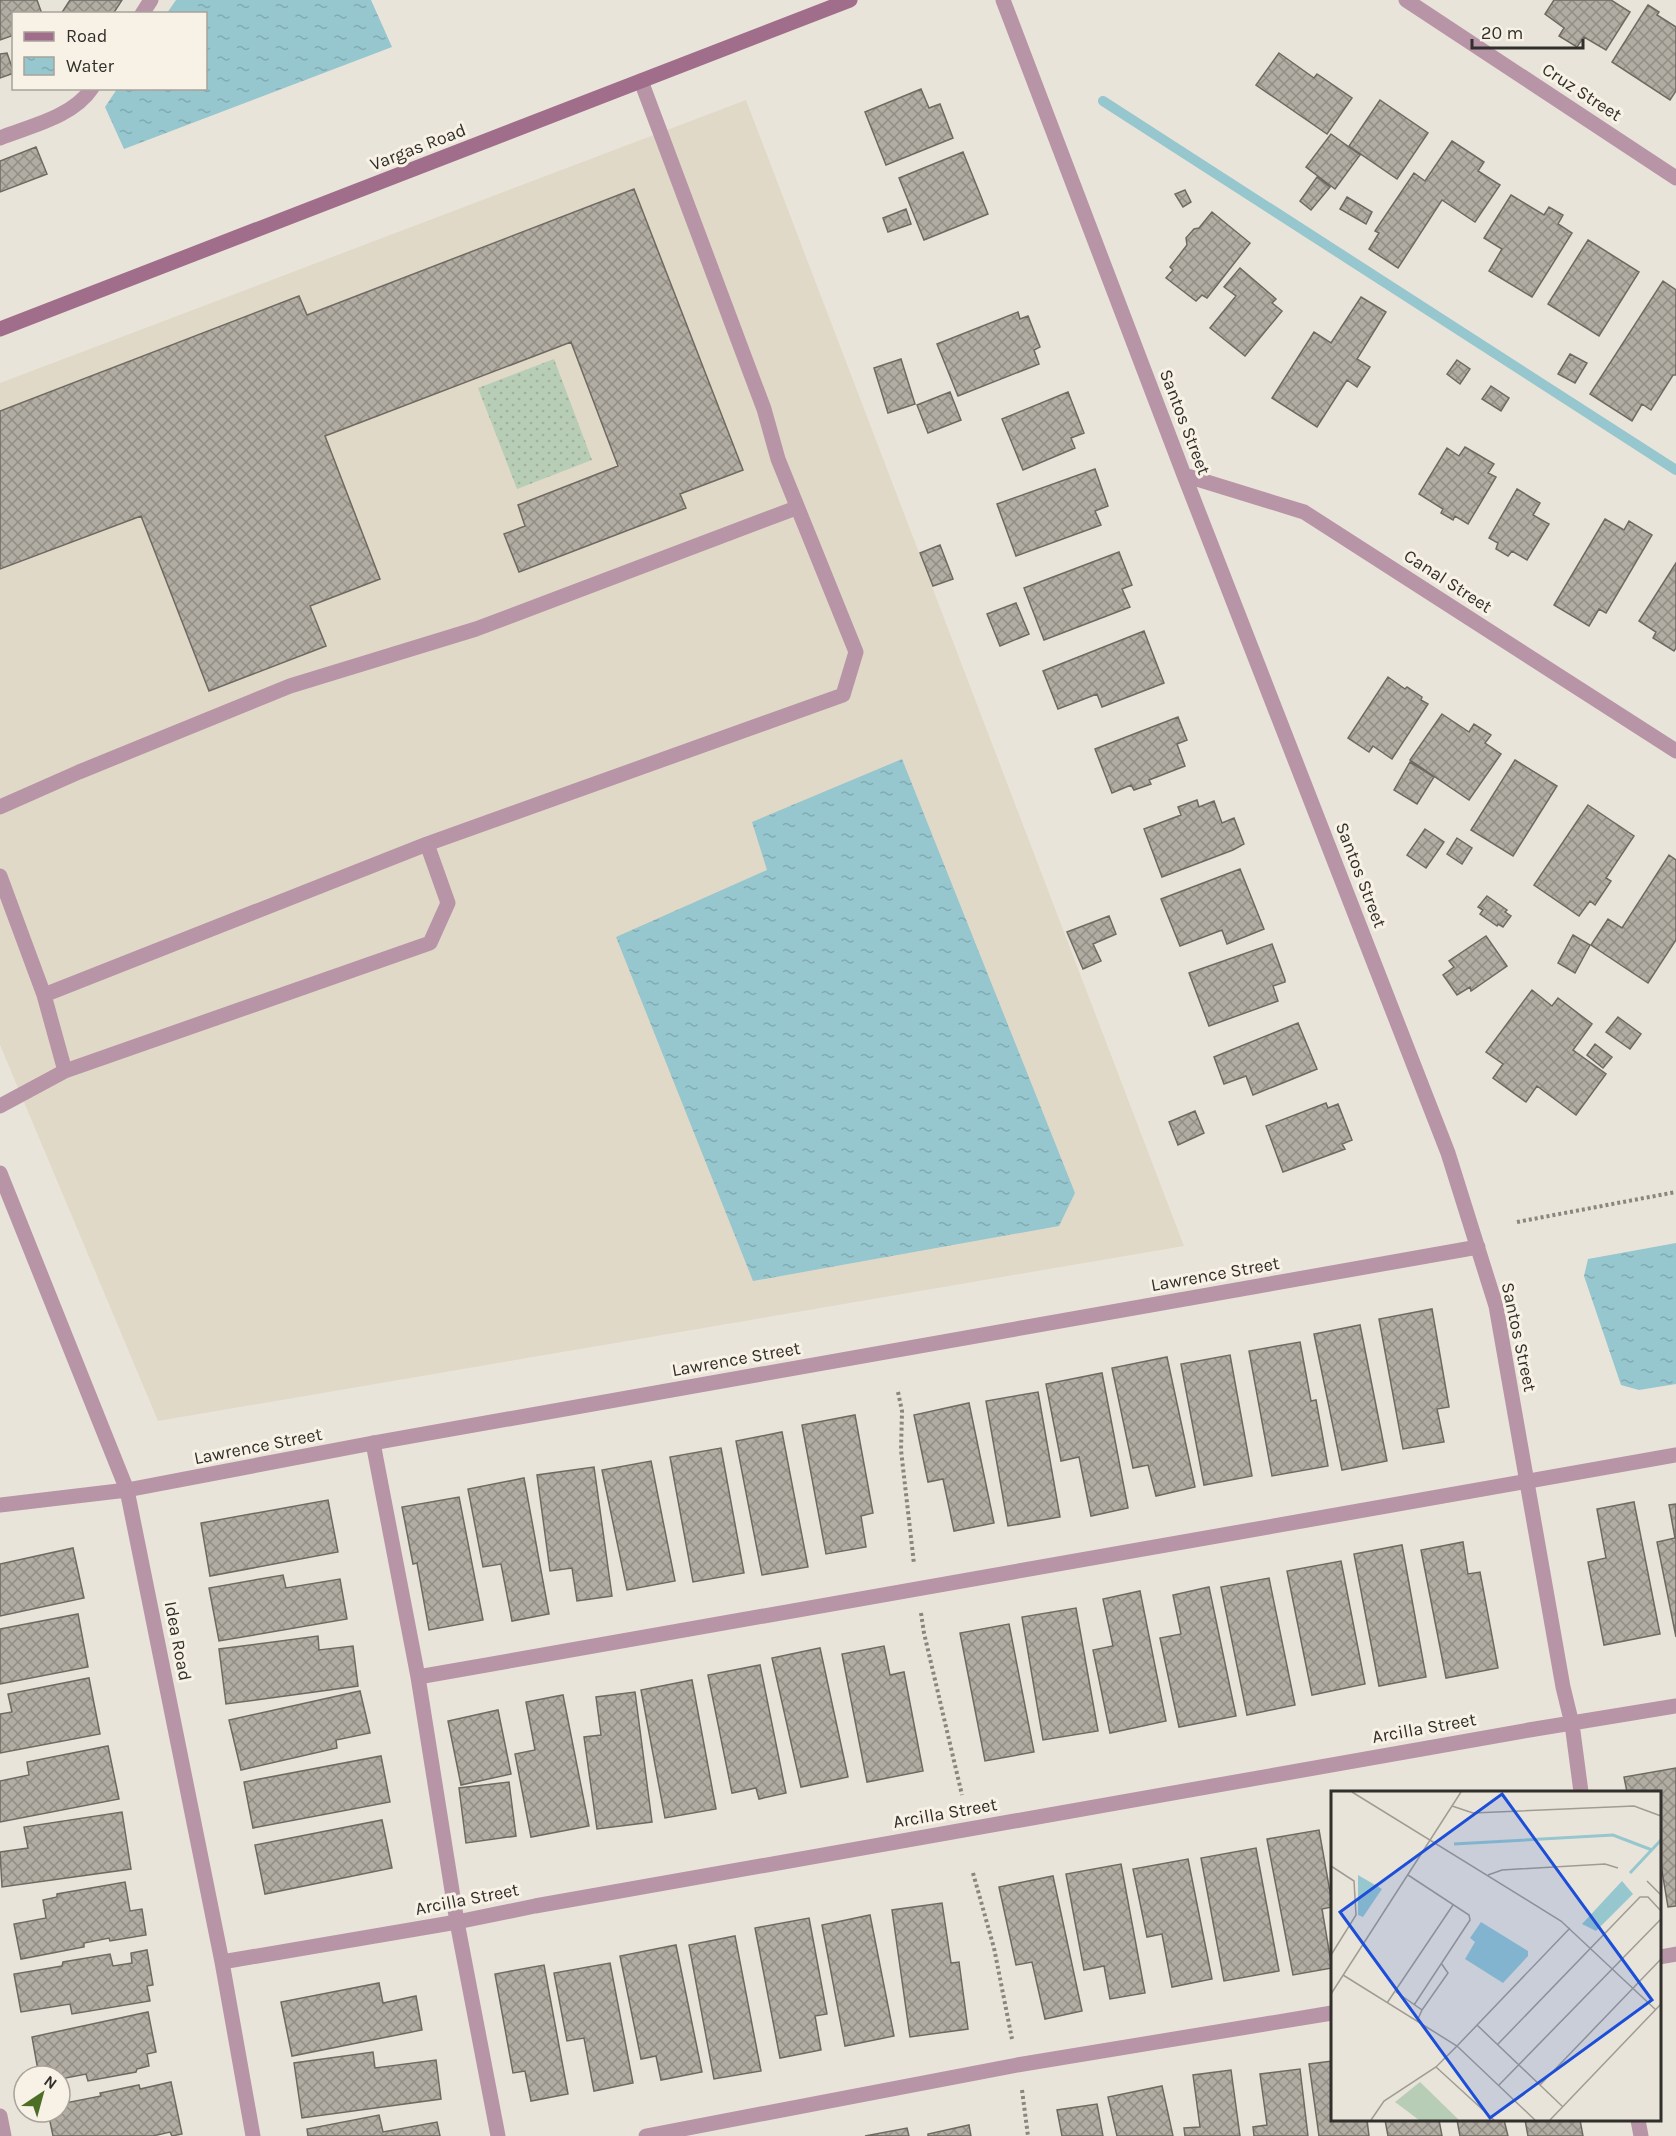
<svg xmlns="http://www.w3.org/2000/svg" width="1676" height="2136" viewBox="0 0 1676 2136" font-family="Karla,sans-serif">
	<defs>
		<pattern id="grass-dots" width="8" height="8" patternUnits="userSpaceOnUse" patternTransform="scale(1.5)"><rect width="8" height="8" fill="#b8cdb5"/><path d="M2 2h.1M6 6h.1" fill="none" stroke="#9fb09c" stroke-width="1.8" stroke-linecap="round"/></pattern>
		<pattern id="water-ripples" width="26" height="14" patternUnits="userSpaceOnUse" patternTransform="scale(1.5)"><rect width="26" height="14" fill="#96c6ce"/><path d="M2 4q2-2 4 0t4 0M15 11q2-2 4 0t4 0" fill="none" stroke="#82aab1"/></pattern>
		<pattern id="building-cross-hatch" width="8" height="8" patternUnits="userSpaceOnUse" patternTransform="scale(1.5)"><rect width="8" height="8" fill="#b2ada3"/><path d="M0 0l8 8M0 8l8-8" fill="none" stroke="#918d85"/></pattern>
	</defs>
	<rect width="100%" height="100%" fill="#e9e4d9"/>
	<path fill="#e1d9c7" d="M746 100 1184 1246 158 1421 0 1045V383Z"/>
	<path fill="url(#grass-dots)" d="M554 359 592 460 517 489 478 388Z"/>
	<path fill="url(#water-ripples)" d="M176 0H371L392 47 124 149 105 107 117 89 206 88V14L167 13Z
		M902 759 1075 1193 1059 1226 753 1281 616 937 767 870 752 822Z
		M1676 1243V1384L1639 1390 1621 1385 1584 1276 1588 1259Z"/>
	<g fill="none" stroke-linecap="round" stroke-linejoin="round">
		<path stroke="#96c6ce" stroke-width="10" d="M1103 101 1676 470"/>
	</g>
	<path fill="url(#building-cross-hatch)" stroke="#6f6a61" stroke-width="1.5" d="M0 0H37L42 14H14V35L0 40Z
		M70 0H122L113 14H61Z
		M1554 0H1611L1630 12 1606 50 1584 37 1577 47 1559 36 1564 28 1545 14Z
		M1648 5 1659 12 1657 15 1676 27V91L1670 100 1612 62Z
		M7 53 14 73 0 78V54Z
		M1279 53 1314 78 1317 74 1352 98 1327 134 1256 85Z
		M921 89 929 108 940 104 953 138 886 165 865 112Z
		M1380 100 1428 133 1397 179 1349 146Z
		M1331 134 1360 155 1335 189 1306 167Z
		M1452 141 1484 162 1478 171 1500 185 1475 222 1442 200 1398 268 1369 249 1379 233 1375 231 1414 173 1425 181Z
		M36 147 47 174 0 192V161Z
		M963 152 988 214 924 240 899 178Z
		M1317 177 1330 187 1311 210 1300 201Z
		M634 189 743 470 680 494 686 508 519 572 504 534 525 526 518 505 618 466 571 342 325 436 380 579 310 606 326 646 209 691 141 516 0 569V411L299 296 307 315Z
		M1185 190 1191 202 1183 207 1175 194Z
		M1511 195 1544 215 1549 207 1563 215 1558 224 1572 233 1532 297 1489 271 1502 249 1484 238Z
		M1347 197 1372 212 1366 224 1340 209Z
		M906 209 911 224 888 232 883 218Z
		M1212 212 1250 243 1207 298 1202 295 1196 301 1166 278 1173 270 1170 267 1187 245 1186 238 1194 229 1199 228Z
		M1588 240 1639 272 1599 336 1548 304Z
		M1240 268 1276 299 1272 303 1282 311 1245 356 1210 328 1236 296 1224 287Z
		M1663 281 1676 290V375H1673L1651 410 1642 404 1632 421 1590 394Z
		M1361 297 1386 312 1357 359 1370 367 1357 387 1347 380 1317 427 1272 398 1314 332 1331 343Z
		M1018 312 1020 319 1028 316 1040 347 1034 350 1039 364 958 396 937 344Z
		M1570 354 1587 363 1575 383 1558 374Z
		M901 359 915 404 888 413 874 368Z
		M1457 360 1470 369 1460 384 1447 374Z
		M1491 386 1509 398 1501 411 1482 399Z
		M950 392 961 420 928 433 917 405Z
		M1068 392 1084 433 1071 438 1075 448 1023 470 1002 419Z
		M1465 447 1494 464 1488 473 1496 477 1468 524 1455 516 1453 520 1441 513 1443 509 1419 494 1447 448 1459 456Z
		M1095 469 1108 506 1095 511 1101 525 1016 556 997 504Z
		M1517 489 1540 503 1533 515 1549 524 1527 560 1512 551 1508 556 1496 549 1498 543 1489 538Z
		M1605 519 1624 530 1629 521 1652 535 1606 613 1599 609 1589 626 1554 605Z
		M940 545 953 579 933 586 920 553Z
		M1119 552 1132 585 1122 589 1130 607 1044 640 1024 588Z
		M1676 563V648L1674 651 1653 638 1656 632 1639 621Z
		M1016 603 1029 634 1000 646 987 614Z
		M1144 631 1164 683 1102 707 1097 694 1058 709 1043 671Z
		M1388 677 1405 689 1407 687 1422 697 1421 700 1428 704 1392 759 1373 746 1369 752 1348 738Z
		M1442 714 1469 732 1474 724 1491 735 1485 743 1501 754 1469 800 1410 760Z
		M1178 717 1187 740 1177 744 1185 766 1149 780 1151 784 1134 790 1131 785 1112 793 1095 749Z
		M1515 760 1557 786 1513 856 1471 830Z
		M1410 762 1434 777 1417 804 1394 790Z
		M1197 800 1199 807 1214 801 1222 823 1234 818 1244 844 1233 850 1162 877 1144 829 1181 815 1178 807Z
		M1588 805 1634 836 1606 878 1611 881 1595 905 1590 901 1579 916 1534 885Z
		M1425 829 1444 842 1426 868 1407 855Z
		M1457 838 1472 848 1462 864 1447 854Z
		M1669 855 1676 860V940L1648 983 1591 945 1608 919 1622 928Z
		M1240 869 1264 929 1227 944 1222 930 1180 946 1161 899Z
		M1487 896 1507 910 1505 912 1511 916 1503 927 1498 924 1497 926 1480 914 1483 910 1478 907Z
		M1109 916 1116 934 1093 944 1101 961 1083 969 1067 932Z
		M1573 935 1590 945 1575 973 1558 963Z
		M1486 936 1507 966 1471 991 1470 987 1457 995 1443 975 1454 967 1449 961Z
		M1272 944 1285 980V982L1273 986 1278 1001 1209 1026 1189 973Z
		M1532 990 1552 1006 1558 998 1592 1024 1573 1050 1606 1074 1576 1115 1537 1086 1526 1102 1493 1078 1503 1064 1486 1052Z
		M1618 1017 1641 1034 1630 1049 1606 1032Z
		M1298 1023 1317 1069 1253 1095 1246 1076 1224 1084 1214 1057Z
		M1595 1044 1612 1057 1603 1068 1587 1055Z
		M1326 1103 1328 1108 1338 1104 1352 1140 1342 1144 1345 1149 1283 1172 1266 1126Z
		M1195 1111 1204 1133 1178 1145 1169 1122Z
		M1432 1309 1449 1407 1437 1409 1444 1442 1403 1449 1379 1319Z
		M1360 1325 1387 1461 1342 1470 1314 1334Z
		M1300 1342 1311 1401 1316 1400 1328 1466 1272 1476 1249 1351Z
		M1230 1355 1252 1476 1204 1485 1181 1364Z
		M1167 1357 1195 1487 1156 1496 1148 1465 1133 1468 1112 1368Z
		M1102 1373 1128 1508 1091 1516 1079 1457 1061 1461 1046 1384Z
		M1038 1392 1060 1517 1008 1526 986 1401Z
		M969 1403 994 1523 954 1531 943 1479 928 1482 914 1415Z
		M855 1415 873 1513 861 1516 866 1547 826 1554 802 1425Z
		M782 1432 808 1567 762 1575 736 1441Z
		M721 1448 744 1573 693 1582 670 1457Z
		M651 1461 675 1581 627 1590 602 1470Z
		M594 1467 612 1596 577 1601 572 1568 550 1571 537 1475Z
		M524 1478 549 1614 512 1621 501 1564 483 1567 468 1489Z
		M459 1497 483 1620 429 1630 417 1563 413 1564 402 1507Z
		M328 1500 338 1552 210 1576 201 1523Z
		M1634 1502 1660 1634 1604 1645 1588 1562 1606 1558 1597 1509Z
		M1676 1504V1637L1657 1542 1675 1538 1669 1505Z
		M1463 1542 1468 1574 1480 1572 1498 1668 1446 1678 1421 1550Z
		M1402 1545 1426 1677 1379 1686 1354 1554Z
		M73 1548 84 1598 0 1616V1564Z
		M1341 1561 1365 1684 1312 1695 1287 1571Z
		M283 1575 286 1588 340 1579 347 1619 219 1641 209 1588Z
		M1269 1578 1295 1705 1247 1715 1221 1587Z
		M1209 1587 1236 1716 1179 1727 1160 1638 1181 1634 1173 1595Z
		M1140 1591 1166 1721 1110 1733 1093 1650 1113 1646 1103 1599Z
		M1076 1608 1098 1731 1043 1740 1022 1617Z
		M78 1614 88 1667 0 1684V1629Z
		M1009 1624 1034 1752 985 1761 960 1633Z
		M318 1636 319 1650 353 1646 358 1686 226 1704 219 1649Z
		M884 1646 890 1675 904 1672 923 1771 867 1782 842 1654Z
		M820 1648 848 1777 801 1787 772 1658Z
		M760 1665 786 1793 759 1799 756 1788 732 1793 708 1675Z
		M89 1678 100 1734 0 1753V1714L12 1712 8 1694Z
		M692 1680 716 1809 665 1818 641 1690Z
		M360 1691 370 1733 336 1740 337 1748 241 1770 229 1720Z
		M635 1692 652 1822 597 1829 584 1737 601 1735 596 1697Z
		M563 1695 589 1826 531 1837 515 1754 535 1750 526 1702Z
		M498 1710 511 1774 461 1785 448 1721Z
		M108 1746 119 1799 0 1822V1781L29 1775 27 1762Z
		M381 1756 390 1802 253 1828 244 1782Z
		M1676 1768V1906L1668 1907 1660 1859V1792H1627L1624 1777Z
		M509 1782 516 1836 466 1843 459 1788Z
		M122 1812 131 1869 2 1887 0 1852 28 1848 24 1827Z
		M382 1820 392 1868 265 1894 255 1845Z
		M1319 1830 1332 1903V1907L1322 1909 1332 1968 1293 1975 1267 1839Z
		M1256 1848 1279 1971 1224 1981 1201 1858Z
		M1188 1859 1212 1979 1172 1987 1162 1934 1147 1937 1133 1869Z
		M1121 1864 1145 1993 1110 1999 1104 1966 1084 1970 1066 1874Z
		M1053 1876 1082 2011 1045 2019 1032 1962 1016 1965 999 1887Z
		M125 1882 130 1911 142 1909 146 1935 110 1941 109 1938 84 1943V1947L21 1959 14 1924 46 1918 43 1900 57 1897V1894Z
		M942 1903 951 1963 959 1962 968 2029 910 2037 892 1910Z
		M870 1915 894 2036 845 2046 822 1925Z
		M809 1918 827 2014 815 2016 821 2050 780 2058 755 1928Z
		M735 1936 761 2071 714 2079 689 1945Z
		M676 1945 702 2072 661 2080 656 2056 641 2059 620 1956Z
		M147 1950 153 1985 147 1986 150 2001 72 2014 70 2004 21 2012 14 1974 62 1966 63 1962 110 1954 113 1966 132 1963 131 1953Z
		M610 1963 633 2083 594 2091 584 2038 567 2041 554 1973Z
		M544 1965 568 2094 531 2101 525 2071 513 2073 495 1974Z
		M379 1983 383 2003 416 1996 422 2030 292 2056 281 2002Z
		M148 2012 156 2052 147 2054 149 2066 137 2069 136 2072 88 2081 86 2074 60 2079V2076H39L32 2037Z
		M373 2052 375 2068 436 2060 441 2099 302 2118 294 2063Z
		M1332 2061V2120H1367L1369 2136H1319L1309 2064Z
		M1300 2069 1308 2136H1254L1253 2127 1267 2125 1260 2074Z
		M1231 2070 1240 2136H1185L1184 2128 1200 2127 1193 2075Z
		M171 2082 182 2134 172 2136 170 2132 153 2136H53L48 2112H60V2104L101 2096 100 2093 139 2085 140 2089Z
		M1162 2086 1173 2136H1117L1108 2097Z
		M1097 2104 1103 2136H1062L1057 2110Z
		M379 2115 383 2132 437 2122 440 2136H308L307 2129Z
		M1385 2120H1439L1442 2136H1388Z
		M1457 2120H1504L1508 2136H1460Z
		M1525 2120H1580L1583 2136H1528Z
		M969 2125 971 2136H928V2134Z
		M907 2128 909 2136H865Z"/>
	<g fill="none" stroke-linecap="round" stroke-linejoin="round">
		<path stroke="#89867f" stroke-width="4" stroke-dasharray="3 3" stroke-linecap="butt" d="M1517 1222 1676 1192
			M898 1392 902 1411 901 1450 914 1564
			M921 1613 924 1633 962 1795
			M973 1873 994 1948 1012 2039
			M1022 2090 1028 2136"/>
		<path stroke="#b894a7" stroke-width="15" d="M142 14 151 0
			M0 138C30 126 73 117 92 88
			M0 807 79 772 290 686 476 629 796 508
			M0 876 44 995 65 1071 0 1106
			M44 995 427 844 843 695 856 652 778 459 764 409 641 81
			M65 1071 430 943 448 903 427 844
			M373 1443 418 1677 457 1922 498 2136
			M418 1677 1676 1455
			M1660 1957 1676 1954
			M0 2116 4 2136
			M646 2136 1017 2065 1332 2013"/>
		<path stroke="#b894a7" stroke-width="15" d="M1003 0 1184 475 1448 1153 1496 1306 1563 1687 1572 1724 1581 1792
			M1406 0 1676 178
			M1184 475 1304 512 1676 751
			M0 1173 127 1490 222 1962 253 2136
			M0 1505 127 1490 373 1443 1478 1247
			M222 1962 457 1922 535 1906 1529 1730 1676 1706
			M1638 2120 1641 2136"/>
		<path stroke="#a06d8a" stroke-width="15" d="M0 329 850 0"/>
	</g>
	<g text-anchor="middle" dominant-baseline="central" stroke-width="6" stroke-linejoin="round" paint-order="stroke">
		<g font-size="18" fill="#312f2b" stroke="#f7f1e6">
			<text transform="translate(1582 92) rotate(33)">Cruz Street</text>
			<text transform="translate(418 147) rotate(-21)">Vargas Road</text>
			<text transform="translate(1185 422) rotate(69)">Santos Street</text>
			<text transform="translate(1448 581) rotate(33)">Canal Street</text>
			<text transform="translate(1361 875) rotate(69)">Santos Street</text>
			<text transform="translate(1215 1274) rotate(-10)">Lawrence Street</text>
			<text transform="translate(1519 1337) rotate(78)">Santos Street</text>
			<text transform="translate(736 1359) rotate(-10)">Lawrence Street</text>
			<text transform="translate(258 1446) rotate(-11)">Lawrence Street</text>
			<text transform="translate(178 1641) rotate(79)">Idea Road</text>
			<text transform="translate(1424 1728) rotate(-10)">Arcilla Street</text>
			<text transform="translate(945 1813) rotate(-10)">Arcilla Street</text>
			<text transform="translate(467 1899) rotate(-11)">Arcilla Street</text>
		</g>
	</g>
	<g transform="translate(1331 1791)">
		<rect width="330" height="330" fill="#e9e4d9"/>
		<path d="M89 291 128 329H88L64 311Z" fill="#b8cdb5"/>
		<path d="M27 84 51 98 32 126 27 124ZM291 90 302 103 265 140 251 133ZM150 131 197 160V165L172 192 134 168 144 151 139 147Z" fill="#96c6ce"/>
		<path fill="none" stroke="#96c6ce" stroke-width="3" d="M123 53 282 44 321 59M299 82 330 49"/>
		<path fill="none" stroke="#9f9c93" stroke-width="1.5" d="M21 1 230 130 325 219M121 15 142 22 303 15 330 25M0 75 23 90 25 124 0 164M77 84 138 124 139 129 83 214M157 84 171 79 274 73 287 77M316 90 330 104M12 184 126 255 204 329M65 201 91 219 86 230M0 203 130 1M56 212 122 114M91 219 117 182 110 172M146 234 232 316M167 253 309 106H317L330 120M105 276 163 329M168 294 330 128M209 294 330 168M40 329 53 310 105 276 126 255 239 137M219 329 330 213"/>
		<path fill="#1d4ed8" fill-opacity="0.15" stroke="#1d4ed8" stroke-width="3" d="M171 3 321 209 159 327 9 121Z"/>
		<rect width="330" height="330" fill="none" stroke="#312f2b" stroke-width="3"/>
	</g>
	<rect x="12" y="12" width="195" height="78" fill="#f7f1e6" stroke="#a8a39b" stroke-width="1.5"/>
	<rect x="24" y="32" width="30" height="9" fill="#a06d8a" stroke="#a8a39b" stroke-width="1.5"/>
	<text x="66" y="42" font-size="18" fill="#312f2b">Road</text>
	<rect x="24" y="57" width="30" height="18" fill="url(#water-ripples)" stroke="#a8a39b" stroke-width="1.5"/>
	<text x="66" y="72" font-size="18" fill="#312f2b">Water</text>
	<g transform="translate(42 2094) rotate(36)"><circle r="28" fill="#f7f1e6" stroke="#a8a39b" stroke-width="1.5"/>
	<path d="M0-4.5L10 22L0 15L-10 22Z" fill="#4d6e25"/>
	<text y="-9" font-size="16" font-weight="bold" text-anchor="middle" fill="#312f2b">N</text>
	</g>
	<path d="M1472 39v9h111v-9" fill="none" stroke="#312f2b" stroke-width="3"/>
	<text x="1481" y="39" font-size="18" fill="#312f2b" stroke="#f7f1e6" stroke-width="4.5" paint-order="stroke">20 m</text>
</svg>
